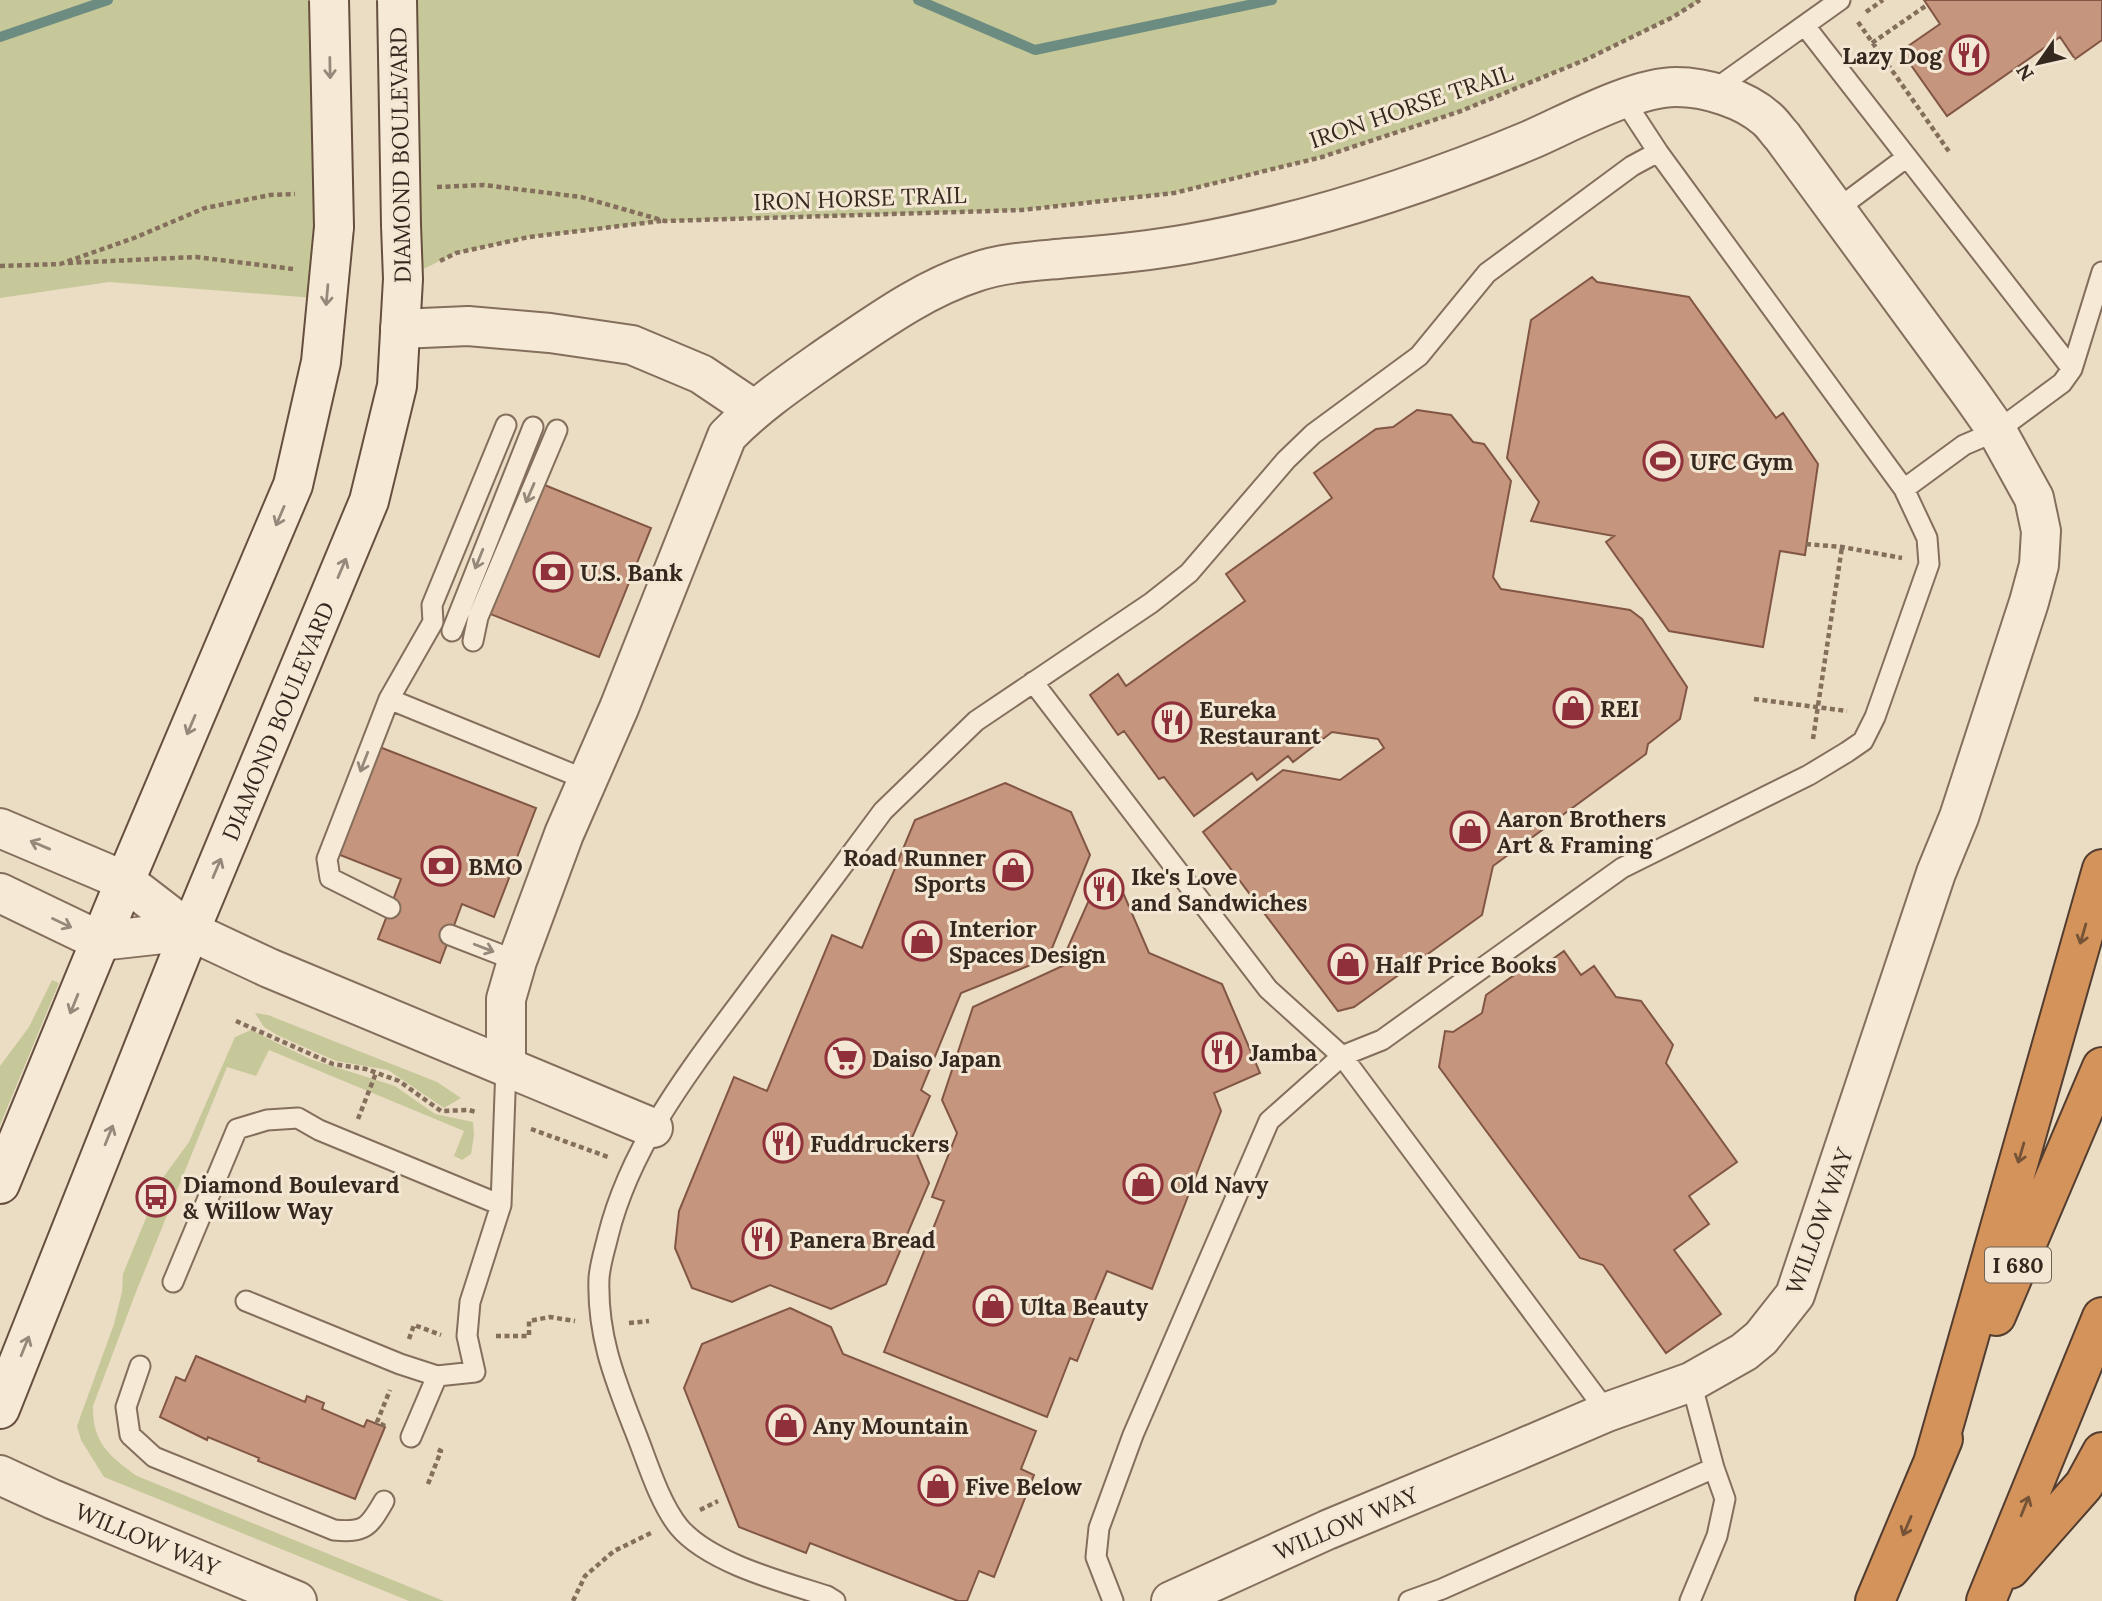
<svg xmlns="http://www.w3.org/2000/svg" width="2102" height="1601" viewBox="0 0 2102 1601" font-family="Lora,serif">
	<rect width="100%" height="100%" fill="#ebdcc4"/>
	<path fill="#c7c899" d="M0 0H329L327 299 109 282 0 298Z
		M397 0H1700L1673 17 1587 59 1461 111 1322 157 1174 193 1021 210 665 221 529 237 456 253 403 279Z
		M52 980 59 983 0 1125V1066L29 1027Z
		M255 1013 268 1015 437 1082 461 1098 444 1108 388 1070 336 1061 279 1036 264 1027Z
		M251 1030 310 1059 395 1086 435 1114 473 1122 474 1135 471 1154 462 1160 454 1156 464 1131 269 1050 256 1076 227 1067 136 1292 93 1406C92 1442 109 1456 137 1476L444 1601H409L104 1477 81 1440 77 1426 114 1324 122 1292 123 1274 162 1179 189 1142 235 1037Z"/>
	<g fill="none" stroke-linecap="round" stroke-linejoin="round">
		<path stroke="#6d8c81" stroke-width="10" d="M918 0 1035 50 1272 0
			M0 37 108 0"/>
	</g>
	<path fill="#c6957d" stroke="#825644" stroke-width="2" d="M1924 0H2102V40L2075 59 2060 37 1947 116 1901 51 1940 24Z
		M1592 277 1597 282 1689 297 1776 418 1783 413 1818 464 1805 555 1780 551 1763 647 1669 631 1606 542 1614 536 1531 521 1539 502 1507 458 1531 320Z
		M1417 410 1451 415 1473 442 1484 444 1511 481 1493 577 1501 589 1630 610 1642 619 1687 687 1680 719 1648 744 1646 754 1493 866 1482 915 1354 1007 1338 1011 1203 832 1283 770 1340 780 1384 748 1378 739 1332 732 1293 762 1288 756 1257 780 1252 773 1194 816 1164 777 1159 779 1124 731 1118 735 1090 695 1118 674 1126 686 1245 601 1226 574 1332 498 1314 473 1376 429 1393 427Z
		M542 484 651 528 599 657 460 602 489 531 519 543Z
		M377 746 536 808 494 917 462 904 440 963 378 939 401 879 335 853Z
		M1005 783 1071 812 1090 855 1048 958 961 993 921 1090 930 1096 911 1140 929 1183 886 1284 831 1309 770 1285 732 1302 692 1288 675 1248 679 1211 734 1077 767 1091 832 935 862 948 915 820Z
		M1101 873 1118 881 1149 953 1222 984 1260 1073 1214 1093 1221 1111 1152 1289 1107 1271 1092 1307 1098 1308 1077 1361 1070 1358 1047 1417 884 1352 944 1201 932 1197 957 1133 942 1100 973 1007 1069 963 1065 954Z
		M1564 951 1581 975 1594 966 1616 997 1641 1001 1673 1045 1666 1063 1737 1162 1689 1196 1709 1224 1674 1250 1721 1314 1666 1353 1603 1265 1580 1258 1439 1067 1445 1031 1453 1032 1482 1013 1486 995 1530 964 1543 966Z
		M790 1308 831 1327 843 1354 1036 1431 1021 1469 1034 1475 994 1577 979 1571 967 1601H958L810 1543 806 1553 739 1527 684 1388 702 1344Z
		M196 1356 305 1402 307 1396 324 1403 322 1409 364 1427 367 1420 385 1427 355 1499 258 1461 259 1458 208 1437 207 1440 160 1417 176 1377 185 1381Z"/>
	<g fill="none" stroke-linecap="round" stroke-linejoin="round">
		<g stroke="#846e5c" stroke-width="23">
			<path id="service" d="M1805 26 2072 369 2102 272
				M1711 92 1840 0
				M1836 210 1907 157
				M506 425 432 605 433 622 389 699 587 780
				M1904 489 1964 445 1997 431 2062 383 2072 369
				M452 631 533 427
				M473 641 478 617 557 430
				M1033 682 1268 989 1342 1056 1607 1412
				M389 699 327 859 330 878 390 908
				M450 935 517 961
				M173 1282 237 1129 267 1120 298 1118 319 1130 501 1205
				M246 1301 400 1364 437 1376 475 1372 467 1336 470 1302 501 1205 506 1066
				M140 1366 126 1407 130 1435 154 1457 334 1530C365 1533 369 1527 384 1501
				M411 1437 437 1376
				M835 1601 827 1596C783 1582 709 1563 679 1527 658 1501 646 1457 633 1426 613 1375 597 1333 599 1278 600 1264 605 1249 608 1236 632 1139 698 1060 756 981 799 924 841 868 883 811L976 721 1151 603 1189 573 1286 460 1313 434 1419 356 1487 273 1632 166 1658 152
				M1113 1601 1096 1557 1099 1528 1133 1435 1269 1121 1342 1056 1382 1040 1622 868 1809 775 1847 752 1863 741 1875 717 1929 564 1927 538 1904 489 1658 152 1624 100
				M1409 1601 1442 1589 1714 1468 1691 1382
				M1690 1601 1717 1536 1725 1499 1714 1468"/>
		</g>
		<g stroke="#846e5c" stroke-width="42">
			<g id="minor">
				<path d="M400 329 468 326 550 333 632 345 701 374 753 409"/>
				<path d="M0 828 125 881 190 931 100 941 0 893"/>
				<path d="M190 931 269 968 653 1128"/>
				<path d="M506 1066V999L517 961 564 834 619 708 727 436C758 404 794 380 831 354 877 323 923 289 976 272 1005 262 1038 261 1068 258 1108 255 1148 251 1188 244 1306 223 1420 186 1530 140 1569 123 1634 87 1676 87 1706 87 1745 99 1767 119 1773 124 1777 131 1782 136L1971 394 1997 431 2034 498 2041 531 2039 565 2029 602 1959 817 1936 873 1795 1295 1761 1338 1744 1352 1691 1382 1607 1412 1509 1454 1327 1530 1171 1601"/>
				<path id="s1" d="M0 1475 52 1499 297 1601"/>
			</g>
		</g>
		<g stroke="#664f3f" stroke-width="42">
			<g id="secondary">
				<path d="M0 1184 125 881 293 485 321 362 334 227"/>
				<path id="s2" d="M0 1409 190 931 369 501 397 386 403 279 401 225"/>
			</g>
		</g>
		<g stroke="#523d30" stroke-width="42">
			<path id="motorway" d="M1996 1316 2102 1067
				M1933 1463 2102 869
				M2010 1569 2084 1485 2102 1452
				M1875 1601 1943 1439
				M1986 1601 2102 1317"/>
		</g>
		<path stroke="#846e5c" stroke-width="4.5" stroke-dasharray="5 3.5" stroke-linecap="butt" d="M1866 12 1883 0
			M1858 22 1950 153
			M1872 43 1927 5
			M437 187 484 185 581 197 665 221 1022 210 1174 193 1322 157 1461 111 1587 59 1673 17 1700 0
			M440 261 456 253 529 237 661 221
			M68 263 196 257 293 269
			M0 266 60 264 134 238 205 208 270 195 295 194
			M1806 544 1842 547 1902 558
			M1754 699 1847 711
			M1813 739 1842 547
			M236 1021 333 1064 366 1069 399 1081 441 1111 469 1110 476 1112
			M358 1119 376 1073
			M531 1129 608 1157
			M629 1323 649 1321
			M496 1336H529V1321L550 1317 575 1321
			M409 1339 414 1325 441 1335
			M385 1426 377 1422 390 1390
			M428 1484 441 1451 435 1448
			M700 1510 718 1501
			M573 1601 585 1576 614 1551 651 1533"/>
		<use href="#service" stroke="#f6ead7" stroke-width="19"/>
		<use href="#minor" stroke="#f6ead7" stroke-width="38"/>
		<use href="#secondary" stroke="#f6ead7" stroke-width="38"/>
		<use href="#motorway" stroke="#d4935b" stroke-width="38"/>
		<g stroke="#664f3f" stroke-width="42" stroke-linecap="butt">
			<path id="secondary-bridge" d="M329 0 334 227
				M397 0 401 225"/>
		</g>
		<use href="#secondary-bridge" stroke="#f6ead7" stroke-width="38"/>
	</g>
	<defs><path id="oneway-shaft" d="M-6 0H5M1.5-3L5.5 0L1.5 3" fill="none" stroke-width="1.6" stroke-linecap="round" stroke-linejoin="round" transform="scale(1.75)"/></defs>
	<g stroke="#96897b">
		<use href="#oneway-shaft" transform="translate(330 68) rotate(89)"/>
		<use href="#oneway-shaft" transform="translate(327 295) rotate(95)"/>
		<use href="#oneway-shaft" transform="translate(530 493) rotate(113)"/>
		<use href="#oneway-shaft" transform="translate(280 516) rotate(113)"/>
		<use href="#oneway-shaft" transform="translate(479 559) rotate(112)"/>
		<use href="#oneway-shaft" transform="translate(342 568) rotate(-67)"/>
		<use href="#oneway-shaft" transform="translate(191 725) rotate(113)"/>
		<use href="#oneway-shaft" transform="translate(364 762) rotate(111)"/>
		<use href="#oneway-shaft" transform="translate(40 845) rotate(-157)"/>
		<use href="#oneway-shaft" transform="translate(217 868) rotate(-67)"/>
		<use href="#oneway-shaft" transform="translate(62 923) rotate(25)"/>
		<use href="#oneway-shaft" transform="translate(484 948) rotate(21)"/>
		<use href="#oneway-shaft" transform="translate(74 1004) rotate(112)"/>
		<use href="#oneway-shaft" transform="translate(109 1135) rotate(-68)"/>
		<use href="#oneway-shaft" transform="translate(25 1346) rotate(-68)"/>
	</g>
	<g stroke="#755337">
		<use href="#oneway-shaft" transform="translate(2083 934) rotate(106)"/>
		<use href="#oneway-shaft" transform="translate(2021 1153) rotate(106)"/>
		<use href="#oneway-shaft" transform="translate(2025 1506) rotate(-68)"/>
		<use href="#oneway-shaft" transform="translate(1907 1526) rotate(113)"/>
	</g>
	<defs>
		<g id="restaurant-ring" transform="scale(2.0125)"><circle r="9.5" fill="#f3e7d3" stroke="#8f303a" stroke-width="1.5"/><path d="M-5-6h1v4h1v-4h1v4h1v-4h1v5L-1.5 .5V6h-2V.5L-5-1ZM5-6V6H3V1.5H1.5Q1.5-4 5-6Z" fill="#8f303a"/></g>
		<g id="stadium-ring" transform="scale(2.0125)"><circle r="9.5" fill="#f3e7d3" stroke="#8f303a" stroke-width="1.5"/><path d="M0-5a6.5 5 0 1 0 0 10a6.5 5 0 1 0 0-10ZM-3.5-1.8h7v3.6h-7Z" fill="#8f303a"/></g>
		<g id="bank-ring" transform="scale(2.0125)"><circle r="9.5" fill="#f3e7d3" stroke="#8f303a" stroke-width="1.5"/><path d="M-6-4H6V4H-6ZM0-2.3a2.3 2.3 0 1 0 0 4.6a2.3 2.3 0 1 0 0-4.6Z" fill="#8f303a"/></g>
		<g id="shop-ring" transform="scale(2.0125)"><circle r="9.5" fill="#f3e7d3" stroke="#8f303a" stroke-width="1.5"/><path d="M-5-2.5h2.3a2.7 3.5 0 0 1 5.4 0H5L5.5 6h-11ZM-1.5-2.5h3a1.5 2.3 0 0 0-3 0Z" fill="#8f303a"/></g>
		<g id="supermarket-ring" transform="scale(2.0125)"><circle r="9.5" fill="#f3e7d3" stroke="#8f303a" stroke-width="1.5"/><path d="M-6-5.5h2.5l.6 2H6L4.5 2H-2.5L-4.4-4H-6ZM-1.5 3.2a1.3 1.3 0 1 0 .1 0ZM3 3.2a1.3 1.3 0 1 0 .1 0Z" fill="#8f303a"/></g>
		<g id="bus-ring" transform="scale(2.0125)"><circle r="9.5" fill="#f3e7d3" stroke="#8f303a" stroke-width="1.5"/><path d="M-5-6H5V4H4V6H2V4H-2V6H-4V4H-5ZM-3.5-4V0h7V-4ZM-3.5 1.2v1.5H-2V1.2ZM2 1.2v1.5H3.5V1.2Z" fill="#8f303a"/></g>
	</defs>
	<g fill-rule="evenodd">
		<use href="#restaurant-ring" x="1969" y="55"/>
		<use href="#stadium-ring" x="1663" y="461"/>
		<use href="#bank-ring" x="553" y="572"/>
		<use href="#shop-ring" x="1573" y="708"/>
		<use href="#restaurant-ring" x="1172" y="722"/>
		<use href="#shop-ring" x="1470" y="831"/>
		<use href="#bank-ring" x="441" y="866"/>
		<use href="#shop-ring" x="1013" y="870"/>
		<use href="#restaurant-ring" x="1104" y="889"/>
		<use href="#shop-ring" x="922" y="941"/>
		<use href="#shop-ring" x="1348" y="964"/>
		<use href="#restaurant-ring" x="1222" y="1052"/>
		<use href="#supermarket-ring" x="845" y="1058"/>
		<use href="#restaurant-ring" x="783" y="1143"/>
		<use href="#shop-ring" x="1143" y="1184"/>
		<use href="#bus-ring" x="156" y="1197"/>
		<use href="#restaurant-ring" x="762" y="1239"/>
		<use href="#shop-ring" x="993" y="1306"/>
		<use href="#shop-ring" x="786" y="1425"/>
		<use href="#shop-ring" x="938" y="1486"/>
	</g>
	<g text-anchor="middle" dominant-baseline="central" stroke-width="6" stroke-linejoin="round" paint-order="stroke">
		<rect fill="#f3e7d3" stroke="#6e6155" stroke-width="2" x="1985" y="1247.5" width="66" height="35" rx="5"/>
		<g font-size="21" font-weight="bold" fill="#35281f">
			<text x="2018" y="1265">I 680</text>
		</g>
		<g font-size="23" font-weight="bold" fill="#35281f" stroke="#f3e7d3" text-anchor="start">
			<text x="1942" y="55" text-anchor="end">Lazy Dog</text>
			<text x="1690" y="461">UFC Gym</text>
			<text x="580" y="572">U.S. Bank</text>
			<text x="1600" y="708">REI</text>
			<text x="1199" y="709">Eureka<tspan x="1199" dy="26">Restaurant</tspan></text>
			<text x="1497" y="818">Aaron Brothers<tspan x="1497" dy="26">Art &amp; Framing</tspan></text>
			<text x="986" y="857" text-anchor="end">Road Runner<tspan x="986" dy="26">Sports</tspan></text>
			<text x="468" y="866">BMO</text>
			<text x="1131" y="876">Ike's Love<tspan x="1131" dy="26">and Sandwiches</tspan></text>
			<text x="949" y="928">Interior<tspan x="949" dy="26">Spaces Design</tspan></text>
			<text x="1375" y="964">Half Price Books</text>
			<text x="1249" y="1052">Jamba</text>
			<text x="872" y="1058">Daiso Japan</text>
			<text x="810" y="1143">Fuddruckers</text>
			<text x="183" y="1184">Diamond Boulevard<tspan x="183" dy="26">&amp; Willow Way</tspan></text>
			<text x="1170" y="1184">Old Navy</text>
			<text x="789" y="1239">Panera Bread</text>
			<text x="1020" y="1306">Ulta Beauty</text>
			<text x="813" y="1425">Any Mountain</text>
			<text x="965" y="1486">Five Below</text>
		</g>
		<g font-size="23" fill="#35281f" stroke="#f3e7d3">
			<text transform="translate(1411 106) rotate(-19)">IRON HORSE TRAIL</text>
			<text transform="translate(400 155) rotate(-91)">DIAMOND BOULEVARD</text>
			<text transform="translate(860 198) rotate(-2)">IRON HORSE TRAIL</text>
			<text stroke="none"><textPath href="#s2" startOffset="742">DIAMOND BOULEVARD</textPath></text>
			<text transform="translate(1819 1221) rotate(-70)">WILLOW WAY</text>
			<text transform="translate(1346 1523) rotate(-23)">WILLOW WAY</text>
			<text stroke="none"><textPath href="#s1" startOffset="161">WILLOW WAY</textPath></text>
		</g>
	</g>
	<g transform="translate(2039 63) rotate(236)" stroke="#f3e7d3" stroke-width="5" paint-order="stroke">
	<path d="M0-5L12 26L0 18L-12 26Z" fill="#35281f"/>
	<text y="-10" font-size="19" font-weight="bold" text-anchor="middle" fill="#35281f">N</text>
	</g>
</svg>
